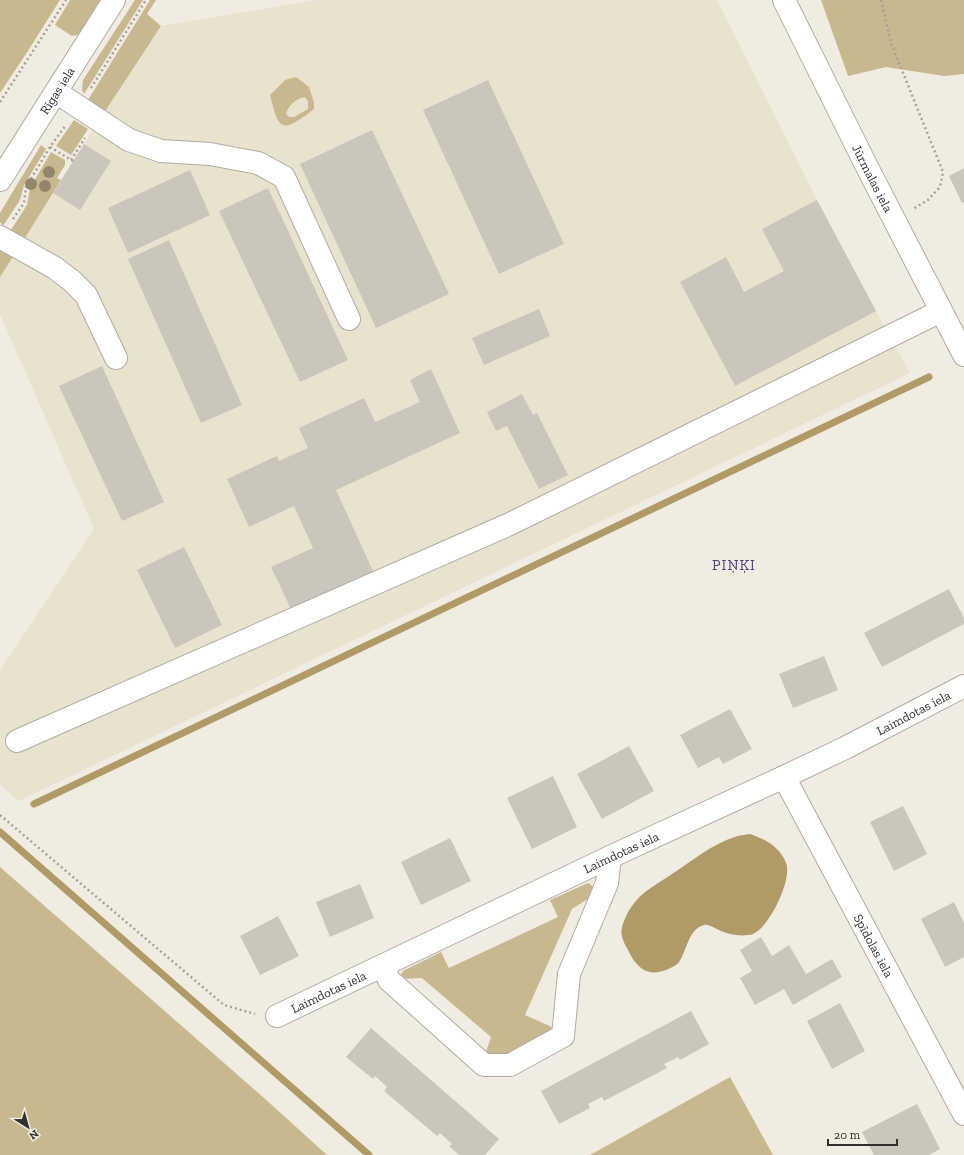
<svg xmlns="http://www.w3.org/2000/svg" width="964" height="1155" viewBox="0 0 964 1155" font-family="'Zilla Slab',serif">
	<rect width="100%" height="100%" fill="#f1ece1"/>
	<path fill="#e9e2cf" d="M316 0H717L817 200 876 311 910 373 19 801 0 785V670L94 529 0 314V277L84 144 161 26Z"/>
	<path fill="#c8b890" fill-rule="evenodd" d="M0 0H60L26 54 0 93Z
		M70 0H101L86 26 77 35 72 36 55 25Z
		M135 0H143L84 94 82 90 83 80Z
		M150 0H156L147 14 161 26 104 113 88 100Z
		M821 0H964V74L944 76 886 67 848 76Z
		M296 77 309 87 314 102V109C284 132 279 134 270 95L285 80ZM305 97 308 102V109L294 117H289L286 114C288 106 296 98 305 97Z
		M74 120 88 129 71 155 56 146Z
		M41 145 46 149 24 185 20 200 3 226 0 222V213Z
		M51 152 65 160V165L57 178 61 180 23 241 9 233 27 205 30 188Z
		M0 247 14 255 0 277Z
		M0 867 263 1097 327 1155H0Z
		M588 883 593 886 594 888 591 897 572 909 525 1015 552 1027 547 1038 503 1059 485 1055 491 1037 422 978 402 979 401 975 403 971 441 952 449 968 558 917 550 900Z
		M730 1077 773 1155H590Z"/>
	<path fill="#af9a68" d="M750 834C765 839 780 847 786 863 793 878 769 928 753 934 743 937 730 935 721 931 716 929 709 924 704 925 688 929 687 951 679 962 676 966 670 968 666 970 645 978 635 965 627 948 624 943 620 934 622 928 623 922 628 911 632 906 641 892 659 883 672 874 692 861 712 844 735 837 739 835 745 835 750 834Z"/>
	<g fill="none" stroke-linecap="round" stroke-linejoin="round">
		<path stroke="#af9a68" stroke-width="7" d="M34 804 929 377
			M0 832 369 1155"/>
	</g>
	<path fill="#cbc6bb" d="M488 80 564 244 499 274 423 110Z
		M372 130 449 294 376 328 300 164Z
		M84 144 111 161 80 210 53 193Z
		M964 168V202L962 203 949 176Z
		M190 170 210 215 128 253 108 208Z
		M268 188 348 360 300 382 219 211Z
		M817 200 876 311 735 386 680 282 726 257 744 292 784 271 762 229Z
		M169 240 242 405 201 423 128 259Z
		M539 309 550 336 484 365 472 338Z
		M102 366 164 502 122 521 59 386Z
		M431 369 460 433 336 490 373 571 291 609 271 567 313 548 294 506 249 527 227 479 277 456 279 461 308 448 299 428 364 398 375 422 420 402 410 380Z
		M522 394 533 415 537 413 568 475 539 489 507 426 496 431 487 412Z
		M184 547 222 625 175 648 137 570Z
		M949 589 964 618V624L882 667 864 633Z
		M824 656 838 690 793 708 779 674Z
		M730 709 752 749 723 764 719 757 698 768 680 735Z
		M629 746 654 791 602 819 577 774Z
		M553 776 577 827 532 849 507 798Z
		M903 806 927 854 894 871 870 822Z
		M450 838 471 881 421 905 401 862Z
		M360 884 374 918 330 937 316 902Z
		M954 902 964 923V957L945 967 921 919Z
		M278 916 299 956 260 975 240 936Z
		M761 937 772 956 789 945 806 974 832 959 842 977 793 1005 784 989 755 1005 740 978 752 971 740 950Z
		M840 1003 865 1051 832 1069 807 1021Z
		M691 1011 709 1044 680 1060 678 1057 664 1064 667 1068 604 1101 602 1097 588 1104 590 1108 559 1124 541 1091Z
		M371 1028 499 1139 485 1155H459L449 1146 452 1144 440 1133 437 1136 384 1091 387 1087 375 1076 373 1079 346 1057Z
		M917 1104 940 1149 929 1155H874L862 1132Z"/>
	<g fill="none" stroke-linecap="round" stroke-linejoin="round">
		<g stroke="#b1aca2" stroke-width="24">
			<g id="minor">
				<path d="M56 92 129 140 161 151 210 154 258 163 284 177 349 319"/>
				<path d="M0 237 55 268 72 281 86 295 116 358"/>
				<path d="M17 741 512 523 941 311"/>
				<path id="s1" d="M784 777 964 1114"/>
				<path d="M383 966 389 980 484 1065H510L563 1036 569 974 607 883 610 857"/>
				<path id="s2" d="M277 1016 610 857 784 777 845 748 964 686"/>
			</g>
		</g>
		<g stroke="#b1aca2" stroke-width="24">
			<g id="major">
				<path id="s3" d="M784 0 866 165 964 355"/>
				<path id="s4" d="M0 180 114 0"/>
			</g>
		</g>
		<path stroke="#a5a199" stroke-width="2.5" stroke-dasharray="2 3" stroke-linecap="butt" d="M881 0 891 43 943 172 940 187 928 200 913 209
			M91 88 146 0
			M0 102 66 0
			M50 147 73 161
			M71 160 85 138
			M13 219 24 203 26 187 50 147 66 125
			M0 815 224 1005 255 1014"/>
		<use href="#minor" stroke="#fff" stroke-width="22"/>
		<use href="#major" stroke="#fff" stroke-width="22"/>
	</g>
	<g fill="#92876b">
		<circle cx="49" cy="172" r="6"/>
		<circle cx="31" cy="184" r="6"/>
		<circle cx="45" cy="186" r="6"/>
	</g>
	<g text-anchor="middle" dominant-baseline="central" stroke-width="3.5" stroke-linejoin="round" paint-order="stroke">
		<g font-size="13" fill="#32302c" stroke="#f1ece1">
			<text stroke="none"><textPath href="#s4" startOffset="106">Rīgas iela</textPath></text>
			<text stroke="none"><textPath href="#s3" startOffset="199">Jūrmalas iela</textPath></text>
			<text stroke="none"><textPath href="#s2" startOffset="705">Laimdotas iela</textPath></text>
			<text stroke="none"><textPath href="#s2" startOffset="381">Laimdotas iela</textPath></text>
			<text stroke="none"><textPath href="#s1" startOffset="191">Spīdolas iela</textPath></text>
			<text stroke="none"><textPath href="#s2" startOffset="57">Laimdotas iela</textPath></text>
		</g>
		<g font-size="15" letter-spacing="1" fill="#533e7a" stroke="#f1ece1">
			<text x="734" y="565">PIŅĶI</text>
		</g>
	</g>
	<g transform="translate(28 1127) rotate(143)" stroke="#f1ece1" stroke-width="3" paint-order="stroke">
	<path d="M0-3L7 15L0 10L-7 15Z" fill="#32302c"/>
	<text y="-6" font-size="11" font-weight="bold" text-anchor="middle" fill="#32302c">N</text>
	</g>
	<path d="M828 1139v6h69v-6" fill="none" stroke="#32302c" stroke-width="2"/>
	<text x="834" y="1139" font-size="12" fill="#32302c" stroke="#f1ece1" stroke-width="3" paint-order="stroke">20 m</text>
</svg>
